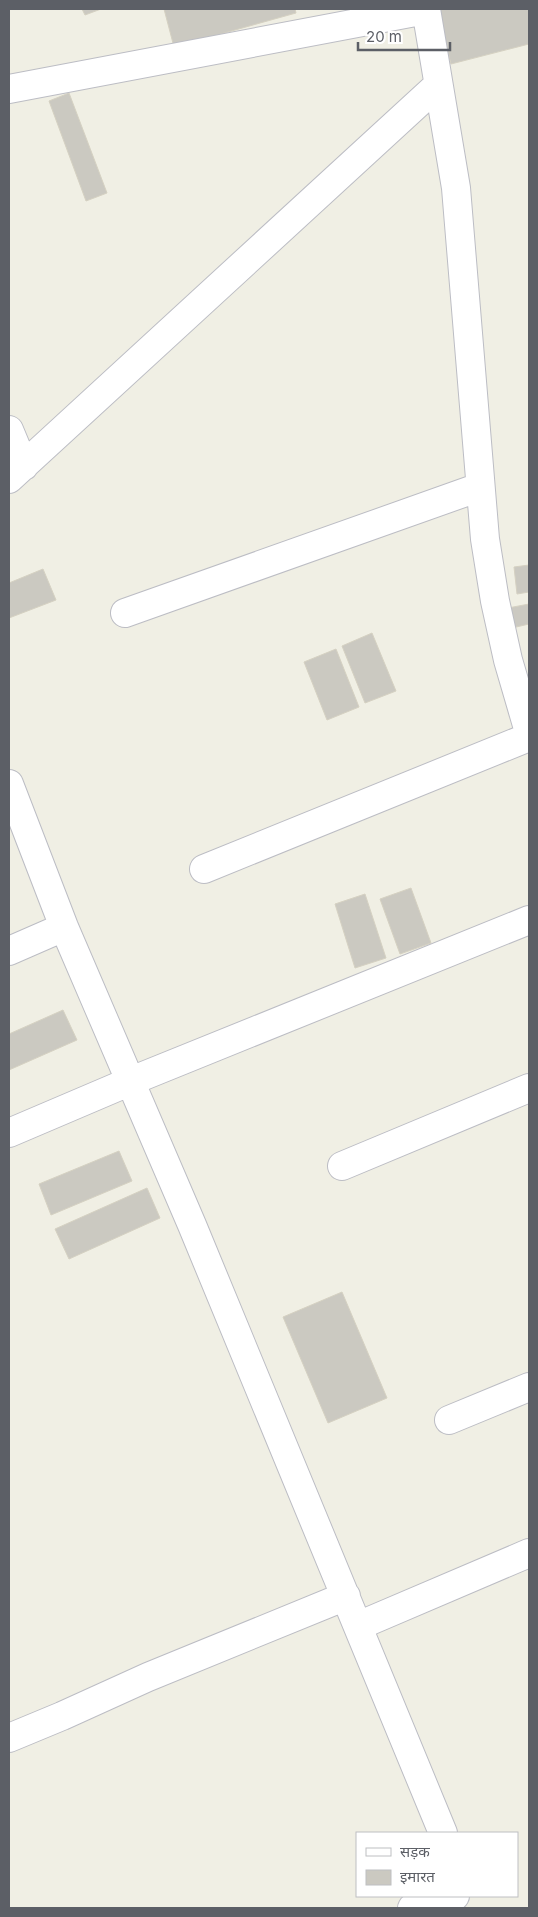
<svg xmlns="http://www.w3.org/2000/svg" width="538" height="1917" viewBox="0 0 538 1917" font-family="Inter,'Noto Sans Devanagari',sans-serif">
	<rect width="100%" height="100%" fill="#f0efe4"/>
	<path fill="#cbc9c1" stroke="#d5d1c2" d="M82 9H101L85 15Z
		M164 9H295L296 13 174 47Z
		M437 9H529V44L451 64Z
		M69 93 107 193 86 201 49 101Z
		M529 565V592L517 594 514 567Z
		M43 569 56 600 9 618V583Z
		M529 604V624L512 628 508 608Z
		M372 633 396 691 365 703 342 646Z
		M336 649 359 707 327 720 304 662Z
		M411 888 431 943 400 954 380 899Z
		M365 894 386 958 355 968 335 904Z
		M63 1010 77 1040 9 1070V1034Z
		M119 1151 132 1181 51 1215 39 1184Z
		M147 1188 160 1218 69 1259 55 1229Z
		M342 1292 387 1398 328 1423 283 1317Z"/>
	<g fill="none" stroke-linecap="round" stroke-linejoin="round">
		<g stroke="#bcbdc4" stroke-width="30">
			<path id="minor" d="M426 9 456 188 485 539 495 601 508 660 529 732
				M9 89 426 10
				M9 430 24 466
				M9 479 438 85
				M125 613 480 487
				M9 784 64 927 192 1225 443 1833
				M204 869 529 737
				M9 951 64 927
				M9 1133 131 1081 529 920
				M342 1166 529 1088
				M449 1420 529 1387
				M358 1626 529 1553
				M9 1738 62 1716 148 1677 346 1596
				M412 1908 455 1896"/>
		</g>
		<use href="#minor" stroke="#fff" stroke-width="28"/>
	</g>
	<rect width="538" height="1917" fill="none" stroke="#5c5f66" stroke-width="20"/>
	<rect x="356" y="1832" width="162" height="65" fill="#ffffff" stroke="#bebfc2"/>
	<rect x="366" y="1848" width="25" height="8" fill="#ffffff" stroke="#bebfc2"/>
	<text x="400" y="1857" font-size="15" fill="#5c5f66">सड़क</text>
	<rect x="366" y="1870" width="25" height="15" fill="#cbc9c1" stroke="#bebfc2"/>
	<text x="400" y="1882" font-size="15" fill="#5c5f66">इमारत</text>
	<path d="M358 42v8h92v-8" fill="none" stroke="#5c5f66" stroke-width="2.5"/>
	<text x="366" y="42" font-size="15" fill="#5c5f66" stroke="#ffffff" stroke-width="4" paint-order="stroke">20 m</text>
</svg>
